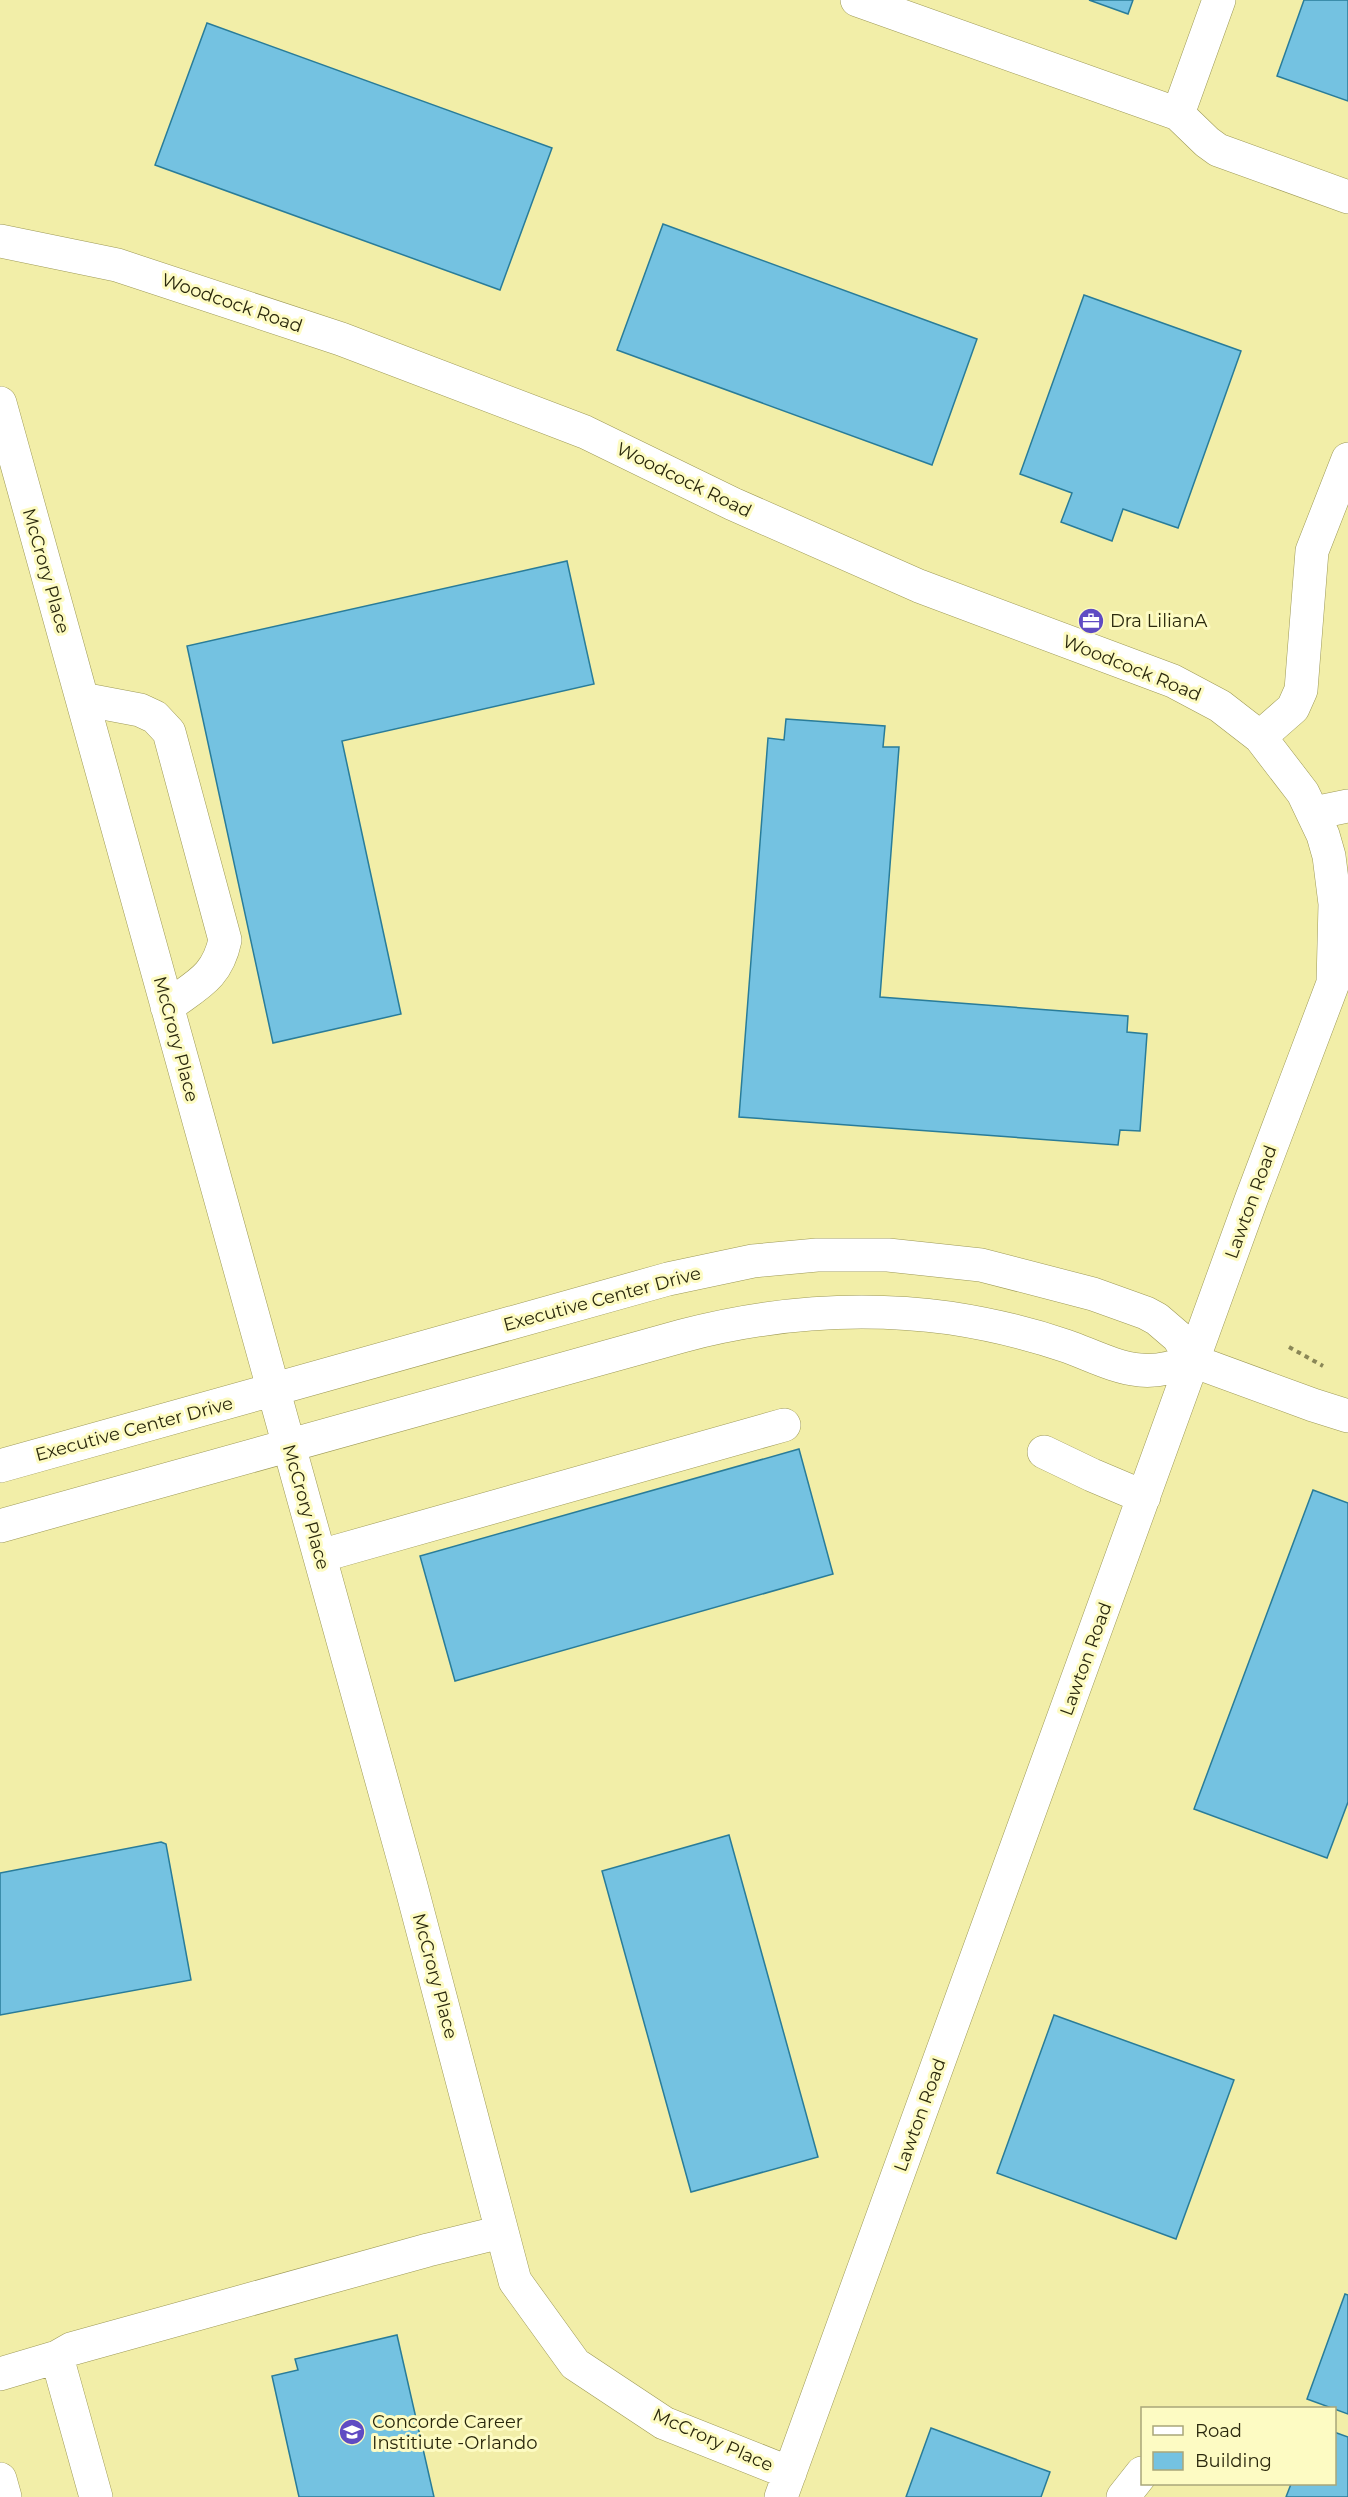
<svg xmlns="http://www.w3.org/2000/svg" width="1348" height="2497" viewBox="0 0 1348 2497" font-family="Montserrat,sans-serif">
	<rect width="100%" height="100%" fill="#f2eea8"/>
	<path fill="#74c2e1" stroke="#297c99" stroke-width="1.5" d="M1089 0H1133L1128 14Z
		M1304 0H1348V101L1277 76Z
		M207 23 552 148 500 290 155 165Z
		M663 224 977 339 932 465 617 350Z
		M1084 295 1241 351 1178 528 1123 509 1112 541 1061 522 1072 493 1020 474Z
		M567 561 594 684 342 741 401 1014 273 1043 187 646Z
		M786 719 885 726 883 747H899L880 997 1128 1016 1127 1032 1147 1034 1140 1131 1120 1130 1118 1145 739 1117 768 738 784 740Z
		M799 1449 833 1574 455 1681 420 1556Z
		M1313 1490 1348 1503V1802L1327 1858 1194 1809Z
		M729 1835 818 2157 691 2192 602 1871Z
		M161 1842 166 1844 191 1980 0 2015V1873Z
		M1054 2015 1234 2080 1176 2239 997 2173Z
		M1345 2294 1348 2295V2414L1307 2399Z
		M397 2335 434 2497H299L272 2376 298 2370 295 2359Z
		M931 2428 1050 2472 1041 2497H906Z
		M1334 2432 1348 2437V2497H1286L1291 2484H1334Z"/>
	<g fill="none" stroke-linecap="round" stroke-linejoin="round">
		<g stroke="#9d9956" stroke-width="34">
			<path id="minor" d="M857 0 1178 114 1207 142 1218 150 1348 197
				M1178 114 1219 0
				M0 241 117 265 341 339 585 432 733 504 919 586 1173 681 1220 706 1260 737 1303 793 1323 835 1329 856 1335 904 1333 983 1251 1200 781 2497
				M0 403 411 1886 515 2281 575 2364 664 2423 790 2473
				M82 699 140 710 155 717 169 732 225 940C217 978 196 985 167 1007
				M1260 737 1293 708 1301 690 1312 551 1348 459
				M1314 813 1348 806
				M1044 1452 1092 1475 1144 1497
				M0 1466 668 1279 753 1261 817 1255H888L981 1265 1093 1294 1146 1313 1157 1319 1178 1337 1193 1361 1313 1405 1348 1416
				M0 1526 682 1336C769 1313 861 1306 950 1318 989 1324 1028 1333 1066 1346 1089 1354 1115 1368 1140 1370 1158 1372 1176 1367 1193 1361
				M320 1556 784 1425
				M57 2357 96 2497
				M0 2374 57 2357 71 2349 428 2250 501 2232
				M0 2479 5 2497
				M1123 2497 1142 2473"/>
		</g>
		<path stroke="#8a8757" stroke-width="4" stroke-dasharray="4.5 4.5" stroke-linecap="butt" d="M1289 1347 1323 1366"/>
		<use href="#minor" stroke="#fff" stroke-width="33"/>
	</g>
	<defs>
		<g id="office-disc" transform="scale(1.35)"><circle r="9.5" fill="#5f4bc3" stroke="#fdfbc3"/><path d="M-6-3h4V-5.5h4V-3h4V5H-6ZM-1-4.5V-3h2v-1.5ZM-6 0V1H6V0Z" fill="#fff"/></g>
		<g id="university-disc" transform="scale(1.35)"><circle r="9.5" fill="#5f4bc3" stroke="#fdfbc3"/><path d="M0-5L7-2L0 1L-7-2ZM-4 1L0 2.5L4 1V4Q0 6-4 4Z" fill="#fff"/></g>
	</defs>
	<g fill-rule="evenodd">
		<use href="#office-disc" x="1091" y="621"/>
		<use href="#university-disc" x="352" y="2432"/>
	</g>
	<g text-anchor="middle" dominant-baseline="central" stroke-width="6" stroke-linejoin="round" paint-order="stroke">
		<g font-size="18" fill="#2b290d" stroke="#fdfbc3">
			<text transform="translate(232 303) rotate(19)">Woodcock Road</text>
			<text transform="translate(684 480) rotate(26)">Woodcock Road</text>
			<text transform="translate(46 571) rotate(74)">McCrory Place</text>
			<text transform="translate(1132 668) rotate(22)">Woodcock Road</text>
			<text transform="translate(176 1039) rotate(75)">McCrory Place</text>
			<text transform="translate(1251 1202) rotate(-70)">Lawton Road</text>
			<text transform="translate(602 1299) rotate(-15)">Executive Center Drive</text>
			<text transform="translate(134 1429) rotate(-15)">Executive Center Drive</text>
			<text transform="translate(306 1507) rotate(74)">McCrory Place</text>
			<text transform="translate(1086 1659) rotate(-70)">Lawton Road</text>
			<text transform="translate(435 1976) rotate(75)">McCrory Place</text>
			<text transform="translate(920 2115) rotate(-70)">Lawton Road</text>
			<text transform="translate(713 2440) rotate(24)">McCrory Place</text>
		</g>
		<g font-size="18" fill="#2b290d" stroke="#fdfbc3" text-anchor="start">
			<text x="1110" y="621">Dra LilianA</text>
			<text x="372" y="2422">Concorde Career<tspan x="372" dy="21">Institiute -Orlando</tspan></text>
		</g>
	</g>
	<rect x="1141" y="2407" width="195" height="78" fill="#fdfbc3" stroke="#a9a77a" stroke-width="1.5"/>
	<rect x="1153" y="2426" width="30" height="9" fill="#ffffff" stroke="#a9a77a" stroke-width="1.5"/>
	<text x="1195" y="2437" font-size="18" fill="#2b290d">Road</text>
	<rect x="1153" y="2452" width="30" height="18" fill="#74c2e1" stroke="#a9a77a" stroke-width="1.5"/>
	<text x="1195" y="2467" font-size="18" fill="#2b290d">Building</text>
</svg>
